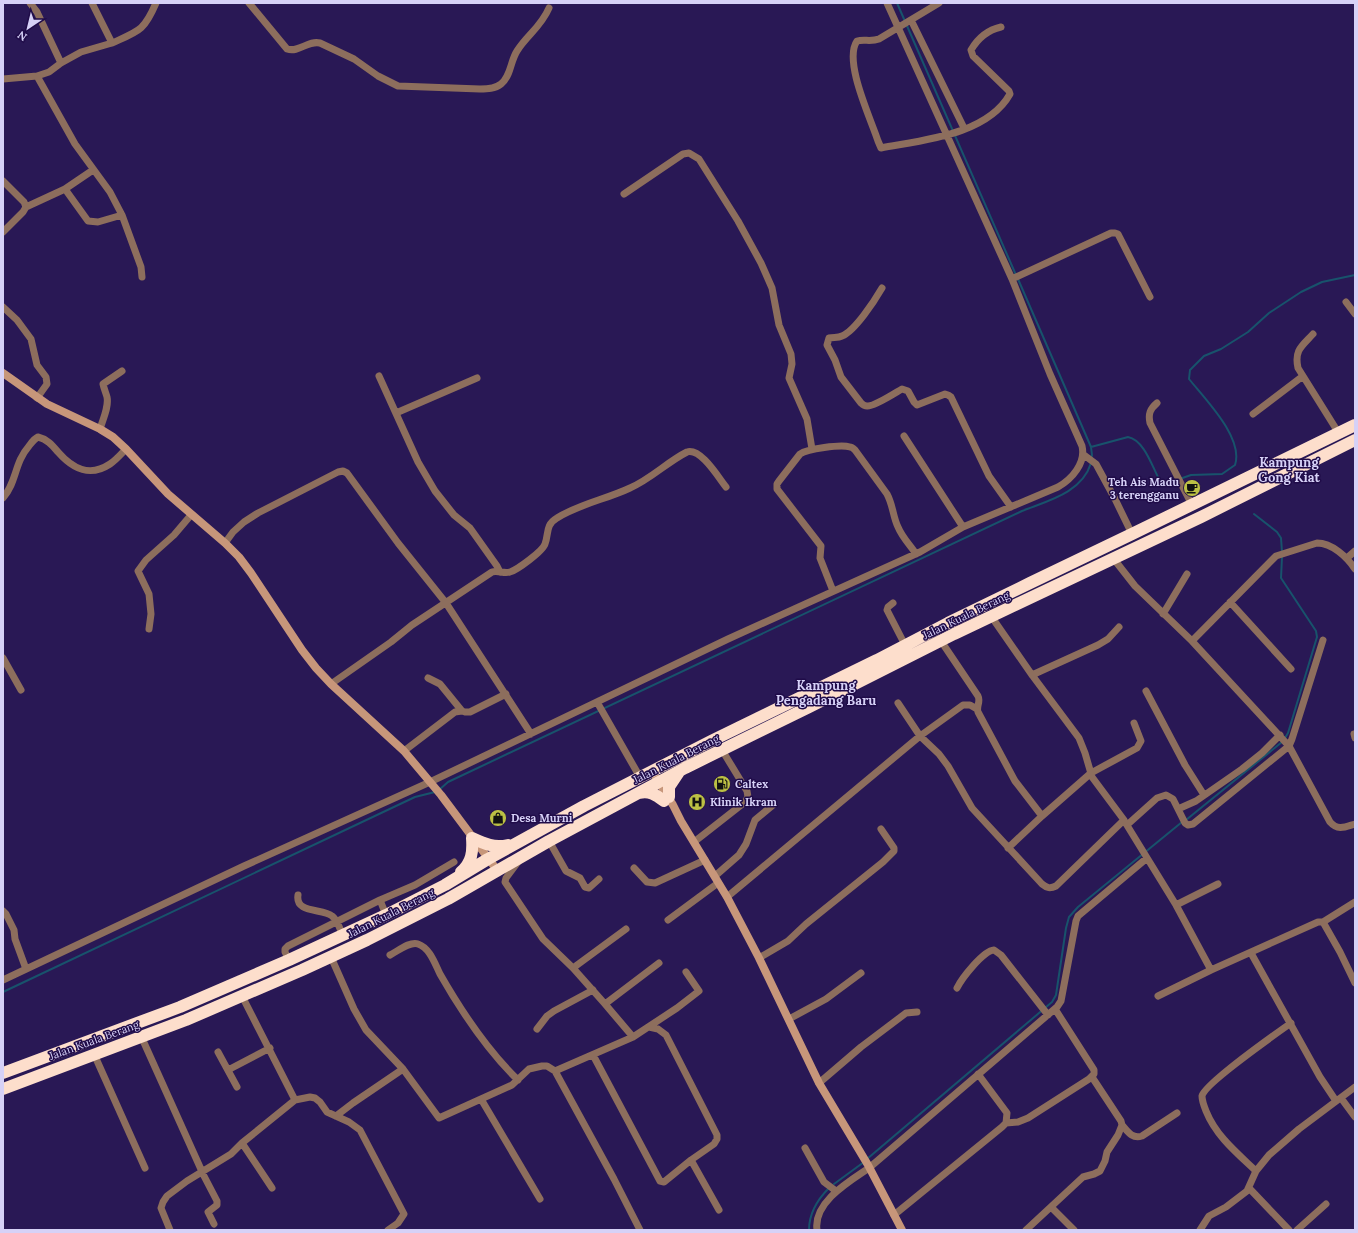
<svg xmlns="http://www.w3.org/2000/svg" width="1358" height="1233" viewBox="0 0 1358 1233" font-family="Lora,serif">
	<rect width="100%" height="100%" fill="#291855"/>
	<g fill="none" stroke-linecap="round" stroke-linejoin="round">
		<path stroke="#18536c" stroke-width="2" d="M897 3 1016 275
			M1018 279 1091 447 1092 455 1091 459
			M1091 447 1128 437C1144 440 1152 466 1159 479L1164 482H1171L1191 475 1222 474 1235 465C1244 438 1205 399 1189 379L1190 370 1204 356 1221 349 1248 332 1269 313 1301 292 1322 282 1355 275
			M1254 514 1277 532 1281 538 1282 552
			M1282 557 1281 578 1316 631 1317 637 1288 733 1285 738
			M439 790 448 782 1022 511C1047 501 1082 493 1091 463
			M1186 820 1282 742
			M3 992 415 797 435 792
			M867 1159 1052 1002 1056 995 1066 928 1069 917 1078 907 1182 822
			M834 1184 864 1162
			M809 1230C809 1214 818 1199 829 1188"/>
		<path stroke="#8d6e5d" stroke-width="7" d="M30 3 37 12 61 63
			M249 3 287 49C299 53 308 40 320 43L354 59 378 76 398 86 480 89C487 89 495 89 501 84 511 76 510 62 517 51 527 35 541 27 549 8
			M939 3 879 39C871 42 864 39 857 41 843 61 871 119 878 141L881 148C923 140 987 135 1010 94L1009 91 973 56 971 50C978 38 988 30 1001 27
			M911 20 964 128
			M112 43C139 31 144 31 156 3
			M37 76 49 72 61 63 81 52 112 43 92 3
			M3 79 37 76 75 144 110 192 122 215 141 267 142 277
			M3 181 24 202 26 207 23 212 3 232
			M65 189 88 221 98 222 122 215
			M624 194 683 154 689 153 699 159 738 221 761 263 772 288 779 325 791 354 792 364 789 378 807 419 812 449
			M26 207 65 189 93 170
			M1012 279 1111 233H1115L1118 234 1150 297
			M882 288C875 300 855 331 842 336 838 338 834 337 829 338L827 345 835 360 841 377 861 403C863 405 864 406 867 406 874 407 895 393 902 389L908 391 914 402 917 405 945 394 948 395 951 397 989 476 1011 507
			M1346 302 1355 314
			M3 307 17 320 31 339 37 365 46 377 47 384 37 398
			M1313 334C1302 346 1294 350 1298 368L1338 432
			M379 376 418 462 435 491 454 515 470 528 497 566 500 572
			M1157 403C1150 409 1148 414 1150 423L1192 505
			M396 413 477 378
			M1253 414 1303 376
			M100 429C103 419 109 407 107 397 106 393 104 389 103 384L122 371
			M904 436 963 527
			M1084 455 1096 464 1115 499 1132 534
			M3 498C17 482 14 463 29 446 32 442 34 439 38 437 47 439 52 445 58 452 72 468 89 478 110 464 116 460 121 454 126 449
			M225 543 233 532 244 522 258 513 338 472 343 471 347 473 398 543 446 603 531 734
			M1113 558 1135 586 1192 641 1289 746
			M1347 558 1355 551
			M833 591 820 558 821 546 777 489V484L779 481 800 454C807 449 841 444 850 447 852 447 854 449 855 450L887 494C893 505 893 517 898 527 902 537 910 545 916 554
			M1230 602 1291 669
			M893 603 888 607 887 610 905 645
			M1163 614 1187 574
			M149 629 151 614 149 594 138 571 146 560 174 535 191 515
			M941 641 978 696C981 702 976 706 978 712L1015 781 1042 816
			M1192 641 1276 556 1317 543C1332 543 1347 557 1355 569
			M3 658 21 690
			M1032 675 1098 645 1108 639 1119 627
			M428 678 440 684 462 711 465 712H470L506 694
			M331 684 391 642 412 625 492 572C498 570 504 574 510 572 517 570 543 551 545 544 549 534 545 525 557 518 579 504 607 499 630 488 651 479 667 462 687 452 701 448 718 477 726 487
			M1146 691 1185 765 1204 795
			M597 702 637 772
			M898 703 920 736 963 705H970L977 709
			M1354 734 1355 738
			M1289 746 1292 739 1323 640
			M404 751 455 712 462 711
			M1178 809 1196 801 1242 769 1262 753 1280 735
			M1125 822 1176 905 1211 970
			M1127 825 1157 798 1166 795 1173 799 1185 823 1188 825 1193 824 1289 746 1330 822C1338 831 1345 827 1355 824
			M549 841 566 871 580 878 585 887 589 888 599 879
			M694 842 745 802 748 797 747 791 722 750
			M1008 848 1042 816 1091 773 1137 748 1141 741 1134 723
			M518 862 506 878 505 882 543 939 573 968 605 1004 633 1037
			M634 868 647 882 655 883 705 860
			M715 876 739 855 746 844 755 820 773 805
			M298 895C295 914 323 908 332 916 338 920 340 930 343 936
			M727 897 920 736 939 754 948 766 972 808 1042 884C1047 888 1050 889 1056 886L1124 820 1092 777 1085 753 1079 738 1032 675 991 616
			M380 900 386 915
			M1176 905 1218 884
			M3 911 6 914 14 930 15 939 26 969
			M668 920 718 883
			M1323 922 1355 902
			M1251 953 1320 1077 1336 1101
			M390 955C398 951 410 941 418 944 430 948 435 964 440 974 460 1009 489 1052 518 1080
			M331 957 354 1009 366 1030 403 1069 439 1118 512 1085 529 1069 542 1066H547L555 1071 614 1179 640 1230
			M759 958 788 941 806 924 883 862 894 851V848L881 829
			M289 960 285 952V949L288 946 380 900 415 885 454 862
			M573 968 626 929
			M3 980 244 866 430 782 728 639 920 552 963 527 1058 487C1072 479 1086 463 1082 446L1050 374 1012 279 887 3
			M957 988C962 978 983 951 994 950L1001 955 1048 1015
			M1158 996 1211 970 1318 922H1323L1340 952 1355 983
			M605 1004 659 963
			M789 1019 826 999 861 973
			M537 1029 547 1016 554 1011 593 990
			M141 1036 204 1176 217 1201V1205L208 1212 214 1224
			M218 1052 237 1087
			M94 1054 145 1168
			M593 1055 660 1181 664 1182 691 1160 714 1144 717 1139V1135L666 1035 658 1029 649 1027
			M228 1070 270 1048
			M555 1071 633 1037 677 1008 699 991 686 972
			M819 1083 861 1047 906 1013 917 1012
			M1341 1098 1355 1117
			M481 1099 540 1199
			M295 1100 310 1097 315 1098 320 1102 327 1112 349 1122 360 1130 404 1214 398 1223 388 1230
			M336 1116 353 1103 403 1069
			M1006 1123 1018 1122 1028 1118 1089 1079 1094 1074V1070L1055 1009
			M1122 1125C1128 1132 1132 1139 1142 1136L1177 1113
			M242 1143 272 1188
			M805 1148 824 1182 836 1191
			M691 1160 719 1210
			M1256 1171C1237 1153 1216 1136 1206 1111 1204 1106 1202 1101 1202 1096 1204 1084 1277 1033 1291 1023
			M1249 1188 1289 1230
			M1051 1207 1074 1230
			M894 1215 1002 1127 1006 1123 1007 1113 978 1074
			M170 1230 161 1208 163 1202 167 1196 187 1181 231 1154 242 1143 295 1100 242 996
			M817 1230C813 1202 850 1181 869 1168L1057 1007 1061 1001 1076 921 1078 916 1147 858
			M1026 1230 1083 1177 1094 1174 1100 1171 1105 1161 1107 1152 1118 1135 1122 1125 1121 1121 1092 1077
			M1200 1230 1209 1216 1226 1207 1247 1191 1256 1171 1269 1155 1299 1129 1355 1087
			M1297 1230 1326 1204"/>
		<path stroke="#c7967a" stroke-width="8" d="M3 373 47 404 100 429 113 437 126 449 168 494 225 543 239 557 251 573 302 650 316 668 331 684 404 751 441 795 497 870
			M656 778 673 805 681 821 727 897 759 958 819 1083 868 1165 902 1230"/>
		<path stroke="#fddecc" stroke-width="12" d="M639 793C649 790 656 795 664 801
			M669 797V787L679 772
			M461 872C472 862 473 852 472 838 485 844 494 848 508 845
			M3 1073 180 1007 289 960 386 915 445 885 488 859 584 806 713 740 877 660 948 623 1030 583 1132 534 1355 425
			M3 1089 186 1020 302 970 367 940 448 899 549 841 685 768 809 707 954 634 1201 517 1355 440"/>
	</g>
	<defs>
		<g id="cafe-disc" transform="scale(0.9)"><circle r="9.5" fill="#bcc044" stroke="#200c49"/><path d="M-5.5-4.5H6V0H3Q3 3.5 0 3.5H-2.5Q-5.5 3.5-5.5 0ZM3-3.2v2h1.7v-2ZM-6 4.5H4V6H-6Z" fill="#111"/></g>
		<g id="fuel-disc" transform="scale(0.9)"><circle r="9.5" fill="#bcc044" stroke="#200c49"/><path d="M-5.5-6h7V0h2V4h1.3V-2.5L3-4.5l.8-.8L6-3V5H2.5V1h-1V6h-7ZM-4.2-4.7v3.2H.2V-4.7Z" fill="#111"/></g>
		<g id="hospital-disc" transform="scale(0.9)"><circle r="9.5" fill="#bcc044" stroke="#200c49"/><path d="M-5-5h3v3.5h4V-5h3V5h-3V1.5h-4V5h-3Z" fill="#111"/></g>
		<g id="shop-disc" transform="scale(0.9)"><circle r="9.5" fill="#bcc044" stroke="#200c49"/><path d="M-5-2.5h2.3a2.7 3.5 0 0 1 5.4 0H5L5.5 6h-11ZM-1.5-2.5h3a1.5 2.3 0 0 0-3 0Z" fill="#111"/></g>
	</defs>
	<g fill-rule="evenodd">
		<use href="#cafe-disc" x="1192" y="488"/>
		<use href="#fuel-disc" x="722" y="784"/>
		<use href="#hospital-disc" x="697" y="802"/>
		<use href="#shop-disc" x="498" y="818"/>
	</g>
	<g text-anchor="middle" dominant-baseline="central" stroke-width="3" stroke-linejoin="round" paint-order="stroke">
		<g font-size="11" font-weight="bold" fill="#d6d1f7" stroke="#200c49" text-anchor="start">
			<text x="1179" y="482" text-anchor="end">Teh Ais Madu<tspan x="1179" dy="13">3 terengganu</tspan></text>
			<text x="735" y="784">Caltex</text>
			<text x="710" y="802">Klinik Ikram</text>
			<text x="511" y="818">Desa Murni</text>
		</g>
		<g font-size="11" fill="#d6d1f7" stroke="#200c49">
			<text transform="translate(966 615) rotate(-26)">Jalan Kuala Berang</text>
			<text transform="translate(676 759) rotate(-27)">Jalan Kuala Berang</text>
			<text transform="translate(391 913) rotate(-27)">Jalan Kuala Berang</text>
			<text transform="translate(94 1040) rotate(-20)">Jalan Kuala Berang</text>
		</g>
		<g font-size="13" font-weight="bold" fill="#d6d1f7" stroke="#200c49">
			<text x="1289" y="462">Kampung<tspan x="1289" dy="15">Gong Kiat</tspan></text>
			<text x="826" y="685">Kampung<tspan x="826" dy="15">Pengadang Baru</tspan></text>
		</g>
	</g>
	<rect width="1358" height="1233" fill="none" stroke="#d6d1f7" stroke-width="8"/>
	<g transform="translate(28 28) rotate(215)" stroke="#200c49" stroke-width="3" paint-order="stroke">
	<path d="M0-3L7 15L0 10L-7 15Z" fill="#d6d1f7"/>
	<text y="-6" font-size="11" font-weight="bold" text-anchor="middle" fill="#d6d1f7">N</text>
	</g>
</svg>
